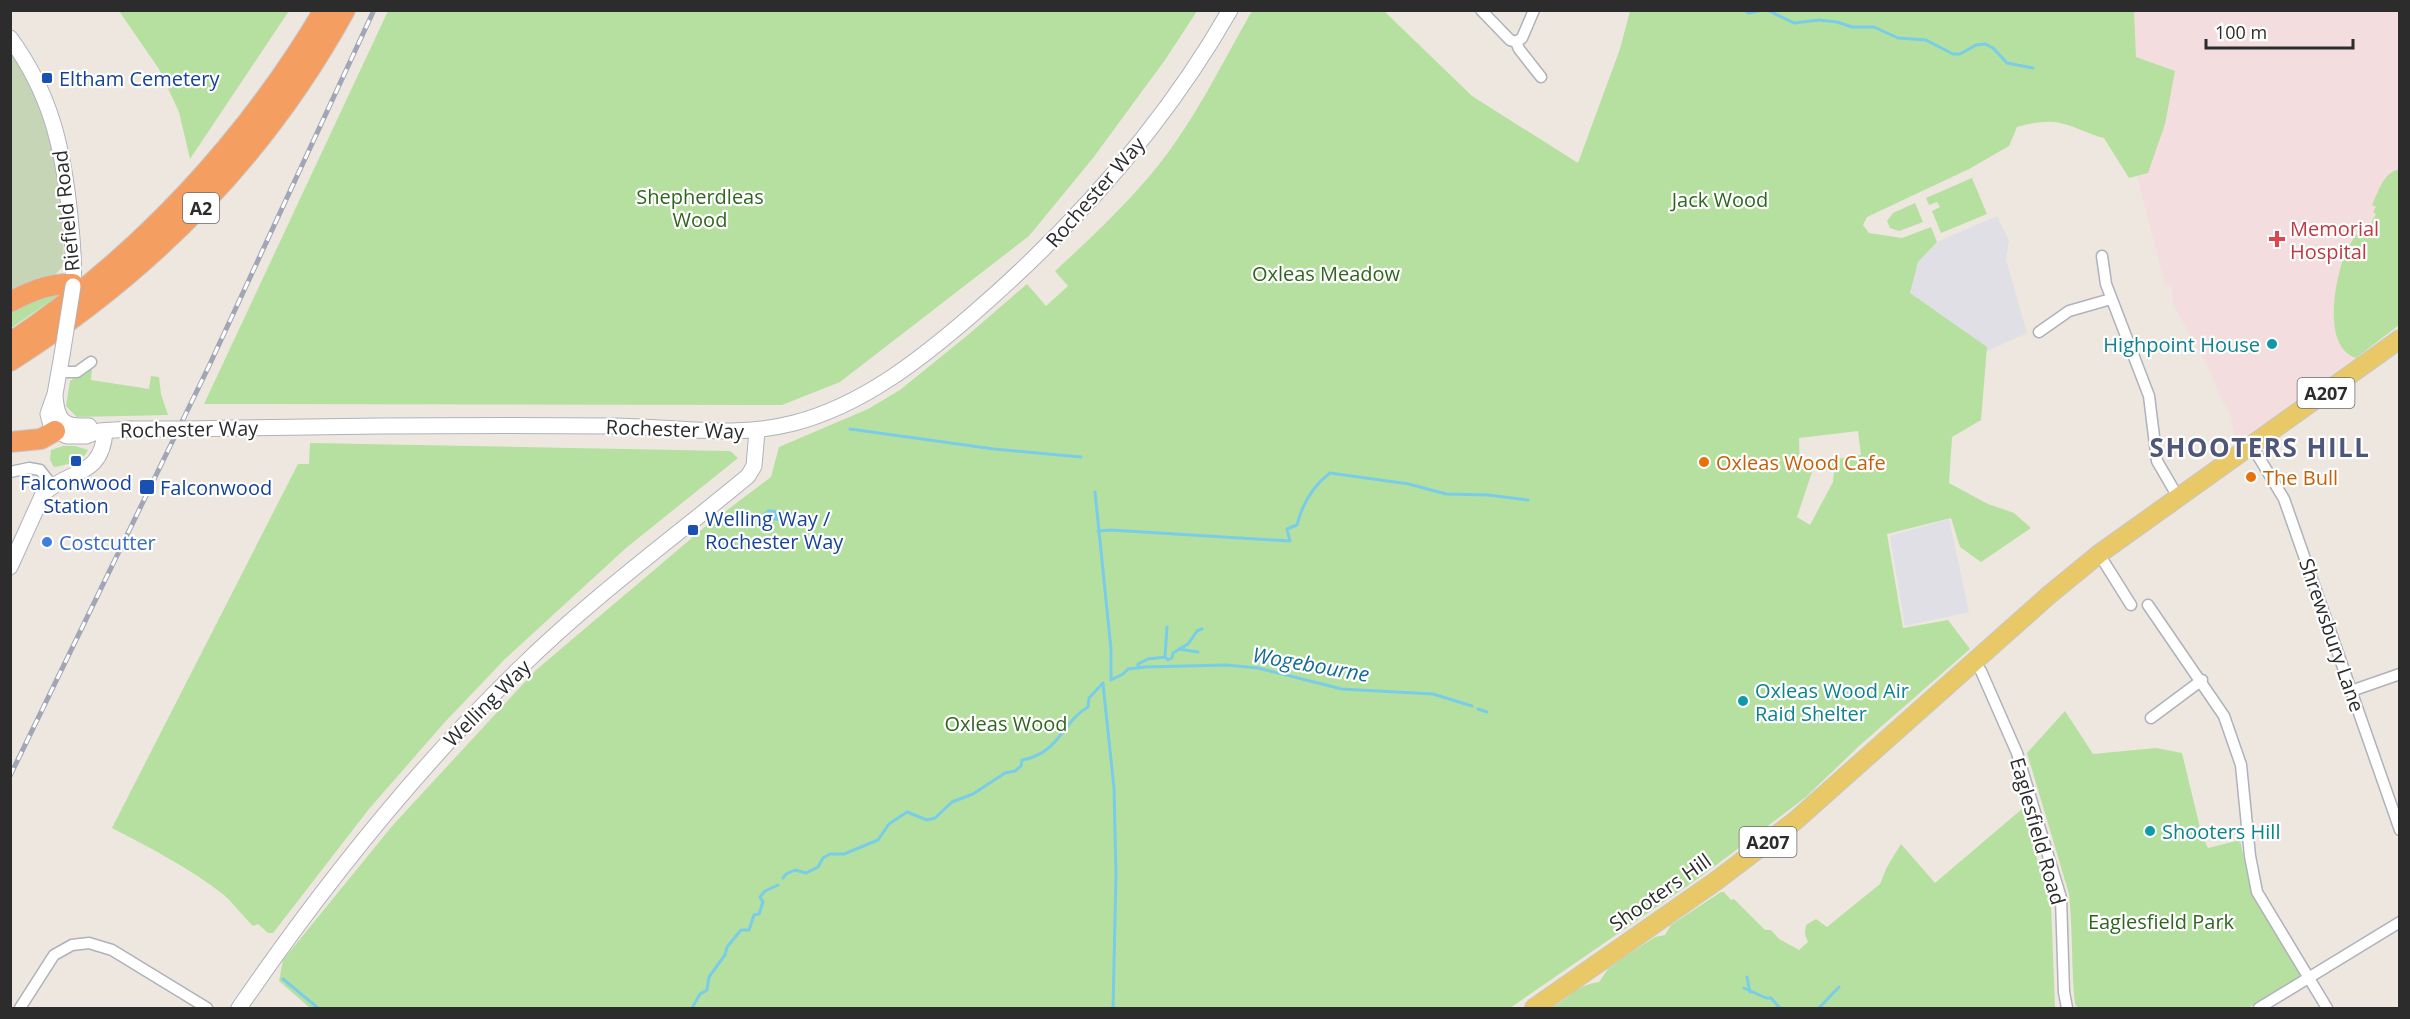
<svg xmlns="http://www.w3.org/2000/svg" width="2410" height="1019" viewBox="0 0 2410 1019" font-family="'Open Sans',sans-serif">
	<rect width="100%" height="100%" fill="#ede7df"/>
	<path fill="#e1dfe6" d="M1997 216 2009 241 2006 260 2027 333 1981 354 1910 293 1918 262 1937 242Z
		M1949 519 1969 612 1905 626 1890 536Z"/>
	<path fill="#f3dddf" d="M2134 11H2399V325L2300 399 2236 442 2230 413 2221 399 2206 362 2173 305 2171 285H2165L2112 78Z"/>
	<path fill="#b6e09f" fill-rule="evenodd" d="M119 11H289L190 159 179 112 159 69Z
		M388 11V10L1197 11 1165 60 1093 158 1029 236 840 382 782 405 204 404Z
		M1252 11H1384L1472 96 1578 163 1620 49 1630 11H2134L2136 57 2175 71 2165 124 2148 173 2129 178 2104 138C2088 134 2079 128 2064 124 2050 119 2032 123 2017 127L2009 146 1969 169 1867 217 1863 225 1869 233 1902 238 1931 227 1937 242 1918 262 1910 293 1987 347 1981 420 1952 437 1949 483 1988 504 2014 513 2031 528 1981 562 1960 547 1951 518 1887 534 1903 628 1948 620 1970 649 1859 746 1806 797 1703 875 1510 1008H310L279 981 283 960 393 825 536 670 706 526 771 477 779 447 868 409 900 390 969 334 1027 284 1046 306 1068 286 1055 271C1091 238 1126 205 1157 167 1195 120 1222 63 1252 11ZM1858 431 1861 455 1825 461V470L1834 471 1833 482 1810 525 1797 517 1814 466 1800 467 1799 438ZM769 509 777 511 788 525 781 521 764 520Z
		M2396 170H2400L2399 325 2356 358C2322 346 2335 284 2343 259 2346 250 2352 242 2356 234L2361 236 2364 231 2366 232 2376 214 2373 212 2376 207 2372 205C2378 192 2383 175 2396 170Z
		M1972 178 1987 214 1941 233 1932 211 1940 207 1937 202 1929 205 1926 198Z
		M1915 203 1923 222 1899 231 1890 228 1887 221 1893 213Z
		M61 286 59 295 11 328V308Z
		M92 367 91 380 149 389 151 376 159 377 161 394 168 415 77 417 66 406 70 381Z
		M310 443 730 451 738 458 626 548 505 659 444 723 369 809 273 933H268L258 924 253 926C243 916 234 904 224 895 190 868 150 848 112 828L298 464H309Z
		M63 446H75L88 450C83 462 66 465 54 467L50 460 51 450Z
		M2065 711 2093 754 2156 748 2182 753 2202 836 2208 848 2240 840 2251 892 2301 976 2248 1008H2078L2075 1004C2071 967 2073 931 2069 894L2027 753Z
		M2022 809 2051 904 2055 1008H1551C1570 998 1576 985 1599 982L1608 969 1621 959 1655 937 1665 935 1671 925 1721 892H1724L1731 900 1734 899 1765 930H1771L1779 939 1799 950 1808 942 1805 934 1806 925 1816 919 1827 927 1880 884 1887 867 1901 844 1935 883Z"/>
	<path fill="#c7d5b7" d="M10 46 33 80 60 167 64 263C57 281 28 286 10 293Z"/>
	<path fill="#79cde8" d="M769 509 799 514 800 523 796 527 781 521 764 520 762 514Z"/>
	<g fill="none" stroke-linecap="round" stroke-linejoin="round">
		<path stroke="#79cde8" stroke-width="3" d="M1744 10 1749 13 1763 10
			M1767 10 1794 23 1819 20 1837 22 1852 27H1874L1898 38 1926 40 1953 54H1960L1976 45 1985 44 1993 48 2007 63 2033 68
			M850 429 994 449 1081 457
			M1095 492 1111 649V679
			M1098 531 1111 530 1290 541 1287 529 1297 525C1302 505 1313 486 1330 473L1409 484 1446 494 1488 495 1528 500
			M1179 649 1198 652
			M1165 657 1167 627
			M1138 668V664L1148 659 1165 657 1168 660 1172 658 1173 653 1188 644 1197 631 1202 629
			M1111 680 1123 674 1128 669 1145 667 1226 665 1258 668 1342 689 1433 694 1472 706
			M1103 684 1114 788 1116 875 1113 1008
			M1478 709 1487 712
			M783 878 786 874 795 870 806 873 818 867 823 858 830 854H844L878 840 889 824 907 812 927 820 935 818 952 802 973 794 1005 773 1015 771 1021 766 1022 760C1059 754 1063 721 1088 707L1089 698 1103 683
			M1747 977 1750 992
			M283 979 318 1008
			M1744 988 1766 998H1771L1780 1008
			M692 1008 700 994 707 990 709 977 725 955 727 947 741 930H749L754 915 759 914 763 902 760 897 765 891 778 885
			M1819 1008 1839 987"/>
		<g stroke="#afb2bb" stroke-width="13">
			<path id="street" d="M1481 10 1510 40 1516 42 1522 38 1534 10
				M1516 42 1519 49 1541 77
				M2102 256 2106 284 2149 396 2157 461 2178 497
				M2039 332 2069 311 2111 299
				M59 372H77L91 362
				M2252 446 2284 499 2400 830
				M10 472 29 468 40 470 52 485
				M2099 554 2131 605
				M2148 605 2224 716 2241 765 2250 856 2257 892 2327 1008
				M1974 662 1981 671 2017 753 2061 898 2064 992 2067 1008
				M2351 691 2400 674
				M2151 718 2202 680
				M20 1008 54 955 72 945 89 943 112 950 207 1008
				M2259 1008 2400 922"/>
		</g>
		<g stroke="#afb2bb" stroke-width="17">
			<path id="secondary" d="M10 38C51 94 63 148 70 216 72 239 75 262 73 286
				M62 355 55 394 48 414 52 429 67 436H86L99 431 130 429
				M55 396C57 422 64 427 89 426
				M189 429C330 426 471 425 611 426 673 426 733 439 794 423 863 405 921 359 974 313 1074 226 1164 126 1230 10
				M10 567 43 494C70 468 102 478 105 431
				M239 1008C322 887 413 772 519 669 590 599 671 540 748 476L754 466 757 431"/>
		</g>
		<g stroke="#c8c8c8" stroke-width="20">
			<path id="primary" d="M1534 1008 1716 881 1795 821 2049 595 2099 554 2400 339"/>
		</g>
		<g stroke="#c8c8c8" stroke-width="22">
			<path id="highway" d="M10 302C31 291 50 283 73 284
				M10 343C138 258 246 142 324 10
				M10 361C150 272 265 156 345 10
				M10 442 41 439 55 431"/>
		</g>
		<use href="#street" stroke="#fff" stroke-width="10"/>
		<use href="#secondary" stroke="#fff" stroke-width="15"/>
		<use href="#primary" stroke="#e9c868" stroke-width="18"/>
		<use href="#highway" stroke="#f59e62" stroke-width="20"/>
		<g stroke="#a2a5b5" stroke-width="5">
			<path id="rail" d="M10 776 209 366 374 10"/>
		</g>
		<use href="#rail" stroke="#fff" stroke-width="3" stroke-dasharray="9" stroke-linecap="butt"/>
		<g stroke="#afb2bb" stroke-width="17" stroke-linecap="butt">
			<path id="secondary-bridge" d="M62 355 73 286
				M130 429H189"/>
		</g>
		<use href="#secondary-bridge" stroke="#fff" stroke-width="15"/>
	</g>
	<g fill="#1a4fb4" stroke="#fff" stroke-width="2">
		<rect x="41" y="72" width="12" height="12" rx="3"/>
		<rect x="70" y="455" width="12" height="12" rx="3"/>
		<rect x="139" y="479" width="16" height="16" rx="3"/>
		<rect x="687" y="524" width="12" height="12" rx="3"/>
	</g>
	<path fill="#e0444e" stroke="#fff" stroke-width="2" d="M2274 230h6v6h6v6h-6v6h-6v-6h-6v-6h6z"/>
	<g fill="#0f9aa8" stroke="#fff" stroke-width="2">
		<circle cx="2272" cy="344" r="6"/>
		<circle cx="1743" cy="701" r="6"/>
		<circle cx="2150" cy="831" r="6"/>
	</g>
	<g fill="#e8710a" stroke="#fff" stroke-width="2">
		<circle cx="1704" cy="462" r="6"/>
		<circle cx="2251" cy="477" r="6"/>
	</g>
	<circle fill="#3f7fe0" stroke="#fff" stroke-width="2" cx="47" cy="542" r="6"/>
	<g text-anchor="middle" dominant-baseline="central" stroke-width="4.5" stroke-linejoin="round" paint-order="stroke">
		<g fill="#fff" stroke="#6b6b6b" stroke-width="1.5">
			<rect x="183" y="193" width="36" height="30" rx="4.5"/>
			<rect x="2297.5" y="378" width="57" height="30" rx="4.5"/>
			<rect x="1739.5" y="827" width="57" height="30" rx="4.5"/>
		</g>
		<g font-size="18" font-weight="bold" fill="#2c2c2c">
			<text x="201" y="208">A2</text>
			<text x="2326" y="393">A207</text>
			<text x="1768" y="842">A207</text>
		</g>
		<g font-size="20" fill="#164399" stroke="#fff" text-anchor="start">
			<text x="59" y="78">Eltham Cemetery</text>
			<text x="76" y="482" text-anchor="middle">Falconwood<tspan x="76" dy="23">Station</tspan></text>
			<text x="160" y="487">Falconwood</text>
			<text x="705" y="518">Welling Way /<tspan x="705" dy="23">Rochester Way</tspan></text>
		</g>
		<g font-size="20" fill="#2c2c2c" stroke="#fff">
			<text transform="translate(1095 192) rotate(-49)">Rochester Way</text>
			<text transform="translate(66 211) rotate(-96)">Riefield Road</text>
			<text transform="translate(189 429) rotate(-1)">Rochester Way</text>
			<text transform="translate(675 429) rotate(2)">Rochester Way</text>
			<text transform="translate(2332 635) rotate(71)">Shrewsbury Lane</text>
			<text transform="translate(487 703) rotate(-45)">Welling Way</text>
			<text transform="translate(2038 831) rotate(74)">Eaglesfield Road</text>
			<text transform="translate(1660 892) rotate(-35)">Shooters Hill</text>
		</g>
		<g font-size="20" fill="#2f661f" stroke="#fff">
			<text x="700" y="196">Shepherdleas<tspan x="700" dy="23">Wood</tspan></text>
			<text x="1720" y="199">Jack Wood</text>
			<text x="1326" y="273">Oxleas Meadow</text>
			<text x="1006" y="723">Oxleas Wood</text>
			<text x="2161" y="921">Eaglesfield Park</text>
		</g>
		<g font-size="20" fill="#be3a42" stroke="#fff" text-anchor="start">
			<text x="2290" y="228">Memorial<tspan x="2290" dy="23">Hospital</tspan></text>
		</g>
		<g font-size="20" fill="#0d838f" stroke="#fff" text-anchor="start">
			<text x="2260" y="344" text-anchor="end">Highpoint House</text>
			<text x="1755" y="690">Oxleas Wood Air<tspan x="1755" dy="23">Raid Shelter</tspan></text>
			<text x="2162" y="831">Shooters Hill</text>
		</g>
		<g font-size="20" fill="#c56008" stroke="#fff" text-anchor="start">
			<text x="1716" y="462">Oxleas Wood Cafe</text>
			<text x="2263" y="477">The Bull</text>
		</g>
		<g font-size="20" fill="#366cbe" stroke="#fff" text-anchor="start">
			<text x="59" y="542">Costcutter</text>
		</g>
		<g font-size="21" font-style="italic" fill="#156d96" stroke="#fff">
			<text transform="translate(1311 664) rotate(10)">Wogebourne</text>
		</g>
		<g font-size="26" font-weight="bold" letter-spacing="1.5" fill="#4e577a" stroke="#fff">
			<text x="2260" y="447">SHOOTERS HILL</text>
		</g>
	</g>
	<rect width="2410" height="1019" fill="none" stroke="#2c2c2c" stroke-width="24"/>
	<path d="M2206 39v9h147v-9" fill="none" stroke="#2c2c2c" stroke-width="3"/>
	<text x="2215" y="39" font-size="18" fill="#2c2c2c" stroke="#ffffff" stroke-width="4.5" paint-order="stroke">100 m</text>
</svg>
